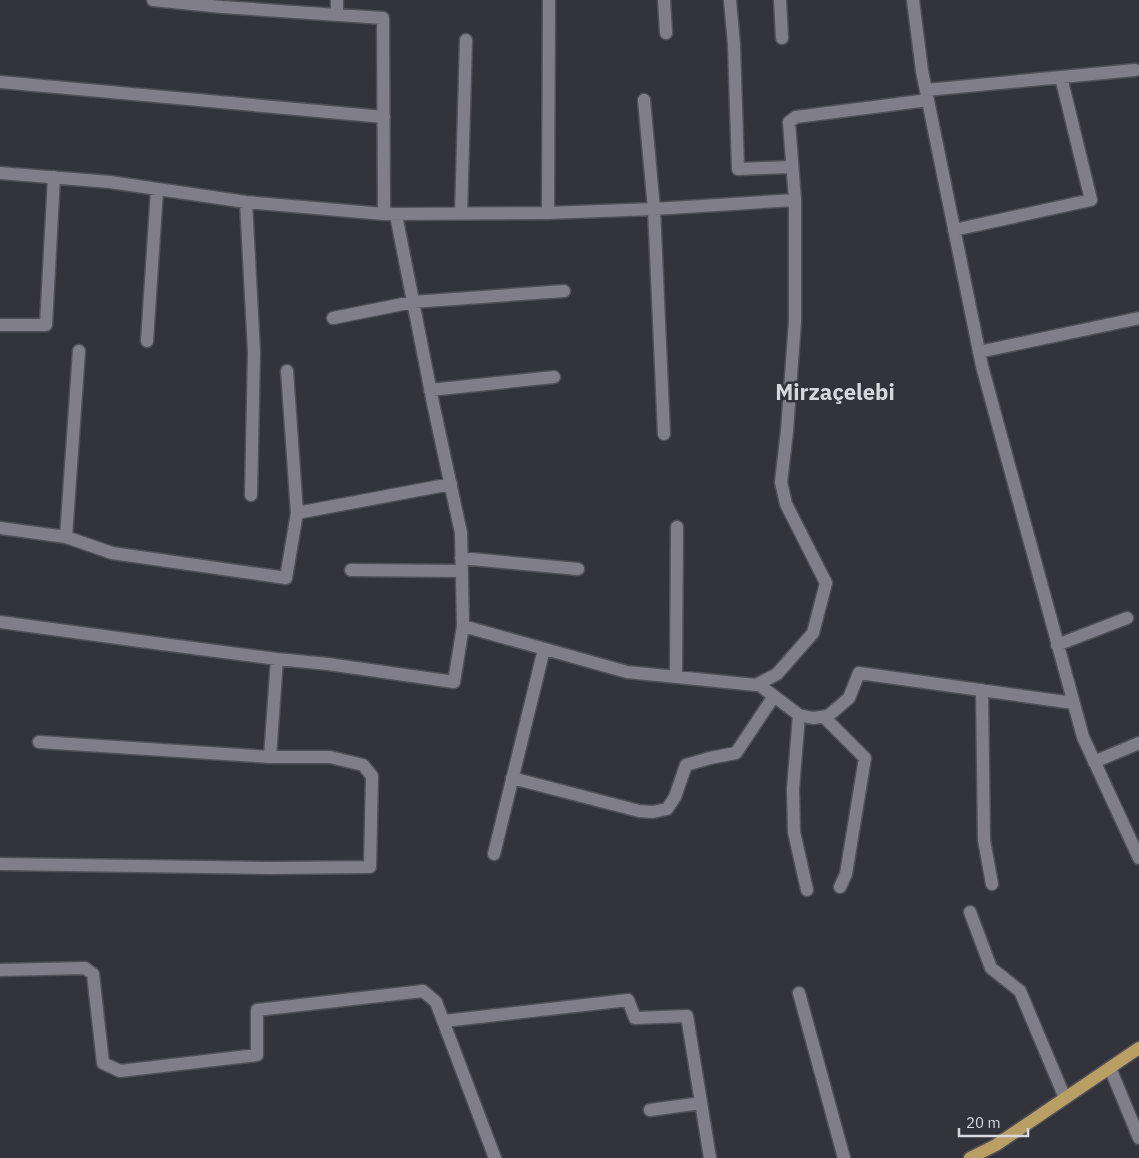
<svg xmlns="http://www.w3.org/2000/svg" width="1139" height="1158" viewBox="0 0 1139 1158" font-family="'IBM Plex Sans',sans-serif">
	<rect width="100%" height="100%" fill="#33333c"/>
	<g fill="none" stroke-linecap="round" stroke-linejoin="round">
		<g stroke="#505057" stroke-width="15">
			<path id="minor" d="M153 0 222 7 383 18 384 214
				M664 0 666 33
				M730 0 734 45 738 169 792 167
				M780 0 782 38
				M913 0 922 71 982 366 1083 737 1139 858
				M337 15V0
				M0 82 384 117
				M926 90 1135 70
				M644 100 654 209 795 200
				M0 173 110 182 246 202 384 214 548 213 654 209 664 434
				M246 202 254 352 251 495
				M548 213 549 0
				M461 214 466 40
				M954 230 1091 200 1061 77
				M333 318 413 302 564 291
				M0 325H46L54 177
				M147 341 157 190
				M979 352 1139 318
				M430 390 554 377
				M297 513 451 484
				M0 528 66 537 112 553 286 578 297 513 287 371
				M66 537 79 351
				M461 558 578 569
				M351 570 462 571
				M0 622 162 644 277 659 328 664 454 682 463 626 461 533 433 403 396 215
				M463 626 627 672 756 685 777 674 813 633 826 583 786 504 781 482 787 431 795 321V200L789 122 796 117 928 100
				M1057 645 1127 618
				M676 677 677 527
				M758 684 799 715 813 718 828 716 849 698 859 673 1073 703
				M982 690 984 840 992 884
				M799 715 793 789 794 832 807 890
				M824 717 865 758 846 874 840 887
				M270 757 277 659
				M1094 762 1139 743
				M512 778 639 811 653 812 667 809 675 797 686 765 710 758 736 753 774 696
				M494 854 544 649
				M0 864 269 868 370 867 372 776 363 765 330 757H270L39 742
				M970 912 991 968 1020 991 1065 1098
				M0 970 85 968 93 974 103 1063 120 1071 257 1055V1010L423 991 436 1002 495 1158
				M799 993 844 1158
				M444 1021 628 1000 635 1018 687 1016 710 1158
				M1110 1068 1139 1138
				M650 1110 701 1103"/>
		</g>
		<g stroke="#505057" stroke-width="15">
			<path id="major" d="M970 1158 996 1145 1139 1048"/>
		</g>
		<use href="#minor" stroke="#7f7e89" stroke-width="12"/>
		<use href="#major" stroke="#ba9f64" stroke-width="12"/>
	</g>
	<g text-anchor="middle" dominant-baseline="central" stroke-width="5" stroke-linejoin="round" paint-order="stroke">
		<g font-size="22" font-weight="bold" fill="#d7d7dd" stroke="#33333c">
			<text x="835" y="391">Mirzaçelebi</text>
		</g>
	</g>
	<path d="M959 1128v8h69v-8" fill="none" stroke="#d7d7dd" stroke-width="2.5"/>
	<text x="966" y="1128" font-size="15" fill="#d7d7dd" stroke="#33333c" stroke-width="4" paint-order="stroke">20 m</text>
</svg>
